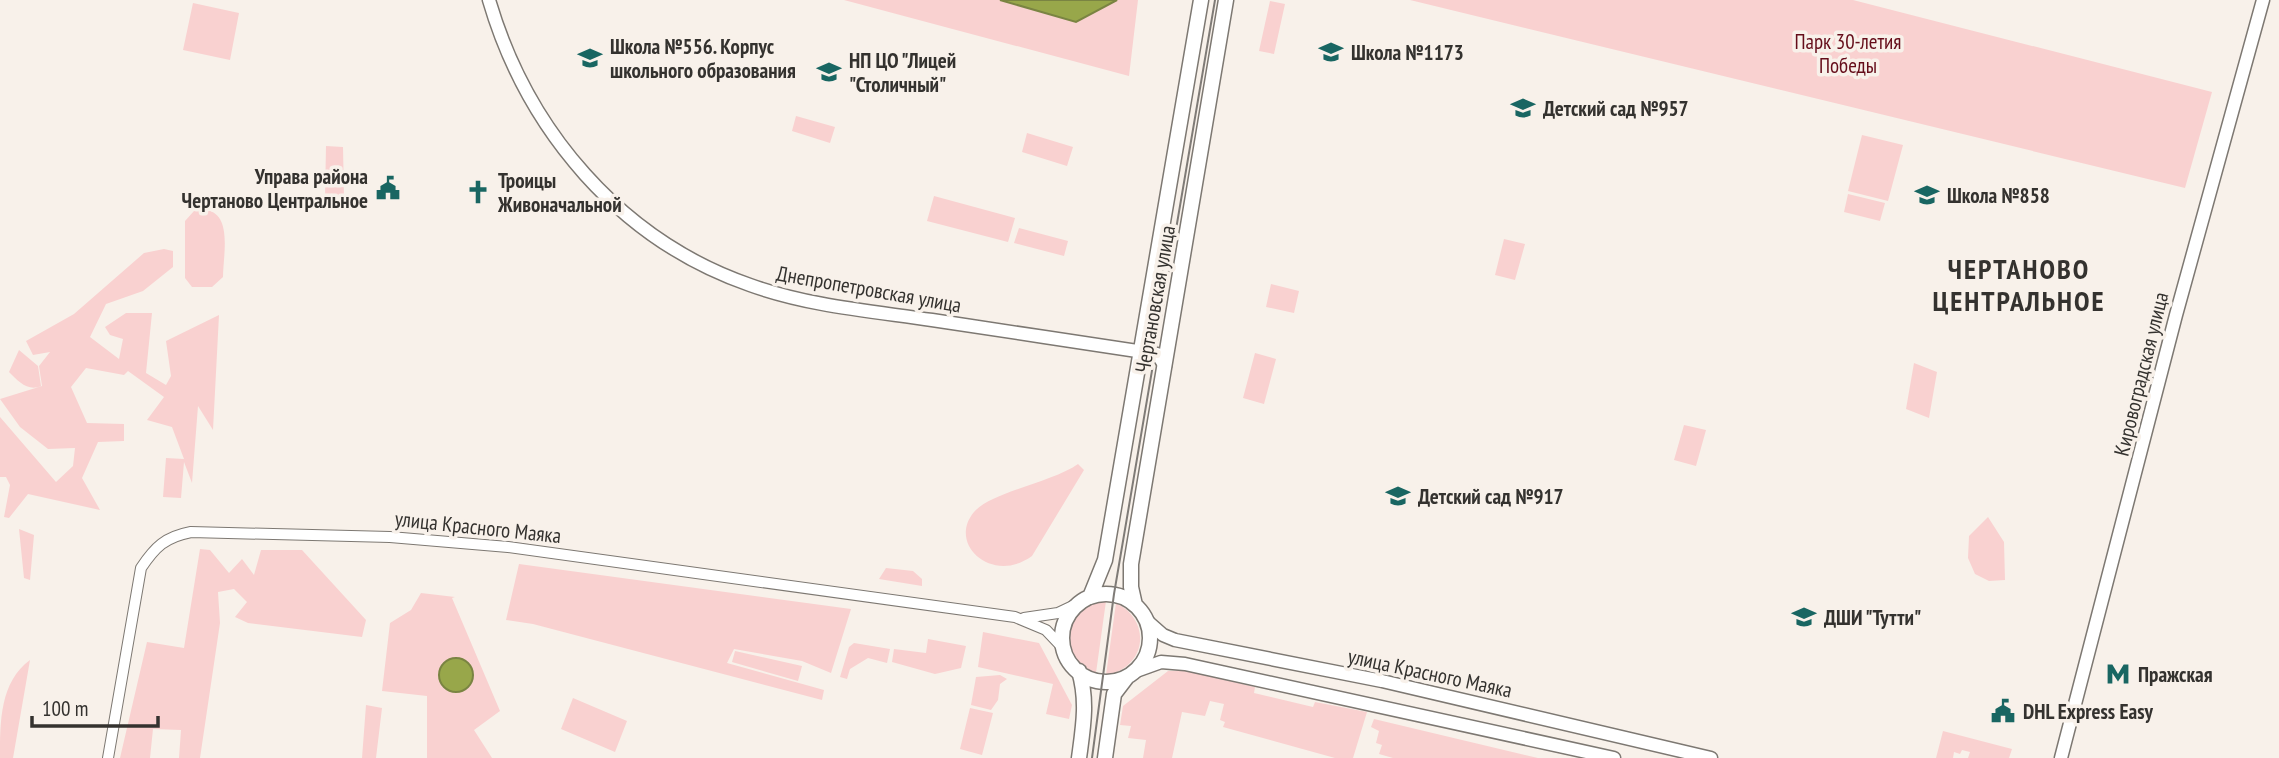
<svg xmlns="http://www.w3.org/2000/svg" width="2279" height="758" viewBox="0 0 2279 758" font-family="'PT Sans Narrow',sans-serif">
	<rect width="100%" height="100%" fill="#f8f1ea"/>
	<path fill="#f9d1d0" d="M844 0H1138L1129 76Z
		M1410 0H1853L2212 92 2185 188Z
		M1270 1 1285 4 1274 54 1259 51Z
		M193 3 239 13 230 60 183 50Z
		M796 116 835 127 830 143 792 131Z
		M1027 133 1073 147 1067 166 1022 152Z
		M1862 135 1903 145 1888 201 1848 191Z
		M326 146 343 147 344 197H325Z
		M1848 194 1885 203 1880 221 1844 212Z
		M934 196 1015 218 1008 242 927 221Z
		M206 210C233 214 223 256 223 277L212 287H192L185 278V221L194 211Z
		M1019 228 1068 241 1064 256 1014 243Z
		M1504 239 1525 244 1515 280 1495 275Z
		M164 249 173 251V267L143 291 106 304 90 337 119 359 123 339 110 335 105 327 126 313H152L146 373 166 385 171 376 166 341 219 315 213 430 198 406 192 483 184 462 181 498 163 497 166 458 184 459 172 427 147 420 164 397 128 371 124 375 86 368 71 387 87 423 124 424V441L98 442 82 478 100 510 28 494 9 518 4 517 10 485 6 477H0V417L56 482 73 466 75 448 48 449 20 427 0 399 42 386 39 366 50 352 33 355 26 341 74 314 144 253Z
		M1271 284 1299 291 1294 313 1266 307Z
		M19 350 38 366 41 386C28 392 18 381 9 372Z
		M1255 353 1276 359 1264 404 1243 398Z
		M1914 363 1937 372 1929 418 1906 409Z
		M1684 425 1706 430 1696 466 1674 460Z
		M1078 464 1084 470 1032 556C992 585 947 544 974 512 991 492 1053 482 1078 464Z
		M1988 517 2004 542 2005 580 1989 581 1975 574 1968 558 1969 536Z
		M19 529 34 535 30 580 24 578Z
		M200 549 210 550 229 573 242 559 254 575 261 550H302L366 620 362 637 248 623 235 617 247 602 234 589 218 592 220 623 200 758H179L181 730 153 729 150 758H120L147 642 184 648Z
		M519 564 851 609 831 673 802 661 734 649 727 663 824 690 822 700 533 624 506 620Z
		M886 568 913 571 922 579V586L879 579Z
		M421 593 455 597 452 598 500 711 474 730 492 758H427V696L382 691 390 623 411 610Z
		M1097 601H1106L1096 673C1058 657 1057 615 1097 601Z
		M1116 603C1152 620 1147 668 1106 675Z
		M983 632 1039 643 1072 705 1069 719 1046 714 1053 684 978 667Z
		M928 639 966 646 961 668 935 674 892 662 894 649 926 653Z
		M854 643 890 649 887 663 868 658 850 669 847 679 840 677 849 647Z
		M735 651 802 666 798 681 732 662Z
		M30 660 13 758H0C0 721 0 682 30 660Z
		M1168 671H1187L1255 687 1254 693 1313 707 1315 702 1367 712 1353 758H1335L1223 727 1225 722 1220 720 1224 704 1210 701 1205 716 1182 712 1172 758H1143L1146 740 1128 738 1131 726 1120 725 1123 706Z
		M1000 675 1007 679 1000 684 998 700 991 710 971 705 976 677Z
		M573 698 627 721 615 752 561 729Z
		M366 705 382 708 376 758H362Z
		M970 708 993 713 982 755 960 749Z
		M1374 719 1538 758H1393L1379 754 1382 745 1376 743 1379 731 1371 727Z
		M1943 731 2012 749 2009 758H1968L1970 752 1962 750 1960 754 1954 752 1953 758H1936Z"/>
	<path fill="#98a74a" stroke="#7a8442" stroke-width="2" d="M1000 0H1117L1076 22Z
		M439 675a17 17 0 1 1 34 0a17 17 0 1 1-34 0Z"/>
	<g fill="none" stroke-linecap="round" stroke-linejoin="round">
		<g stroke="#7d7872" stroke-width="12">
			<path id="minor" d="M1024 618 1058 613 1077 604
				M108 758 141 568C155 547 165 537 191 532L390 537 508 547 1015 617 1046 630 1065 650"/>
		</g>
		<g stroke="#7d7872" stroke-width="15">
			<path id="tertiary" d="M489 0C527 130 620 240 750 285 808 306 871 311 932 320 1007 331 1082 343 1157 354L1165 366
				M1146 620 1163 635 1175 640 1382 681 1711 758
				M1136 671 1161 662 1185 664 1614 758
				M2061 758 2176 315 2263 0"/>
		</g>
		<g stroke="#7d7872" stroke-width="17">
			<path id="secondary" d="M1062 638a44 44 0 1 1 88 0a44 44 0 1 1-88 0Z
				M1090 597 1105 560 1201 0
				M1135 605 1131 587V564L1226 0
				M1079 758C1083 728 1088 701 1079 671
				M1105 758 1114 694 1127 677"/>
		</g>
		<use href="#minor" stroke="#fff" stroke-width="10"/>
		<use href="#tertiary" stroke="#fff" stroke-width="12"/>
		<use href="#secondary" stroke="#fff" stroke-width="14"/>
		<path stroke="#7f7b77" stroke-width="2" d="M1092 758 1114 594 1215 0"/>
	</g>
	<defs>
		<g id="school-bare" transform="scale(1.89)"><path d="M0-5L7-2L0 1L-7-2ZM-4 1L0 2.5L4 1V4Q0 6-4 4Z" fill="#196662" stroke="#f8f1ea" stroke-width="2.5" paint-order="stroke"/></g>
		<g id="civic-bare" transform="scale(1.89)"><path d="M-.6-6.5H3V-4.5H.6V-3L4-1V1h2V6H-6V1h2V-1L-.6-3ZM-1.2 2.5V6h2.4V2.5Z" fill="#196662" stroke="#f8f1ea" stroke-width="2.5" paint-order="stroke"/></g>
		<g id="church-bare" transform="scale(1.89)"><path d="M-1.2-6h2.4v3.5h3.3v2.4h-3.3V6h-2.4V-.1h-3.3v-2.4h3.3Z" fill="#196662" stroke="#f8f1ea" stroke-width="2.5" paint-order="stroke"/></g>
		<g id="metro-bare" transform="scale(1.89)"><path d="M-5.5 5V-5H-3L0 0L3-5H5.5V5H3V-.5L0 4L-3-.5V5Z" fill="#196662" stroke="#f8f1ea" stroke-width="2.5" paint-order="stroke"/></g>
	</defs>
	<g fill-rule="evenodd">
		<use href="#school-bare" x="1331" y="52"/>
		<use href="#school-bare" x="590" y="58"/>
		<use href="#school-bare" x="829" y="72"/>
		<use href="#school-bare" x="1523" y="108"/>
		<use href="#civic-bare" x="388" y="188"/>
		<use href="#church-bare" x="478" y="192"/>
		<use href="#school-bare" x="1927" y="195"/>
		<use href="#school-bare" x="1398" y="496"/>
		<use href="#school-bare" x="1804" y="617"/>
		<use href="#metro-bare" x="2118" y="674"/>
		<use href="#civic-bare" x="2003" y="711"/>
	</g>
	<g text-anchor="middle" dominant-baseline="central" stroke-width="7" stroke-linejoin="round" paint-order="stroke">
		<g font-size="21" fill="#650d1a" stroke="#f8f1ea">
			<text x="1848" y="41">Парк 30-летия<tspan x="1848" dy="24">Победы</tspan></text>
		</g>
		<g font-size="21" font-weight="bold" fill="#34322f" stroke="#f8f1ea" text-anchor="start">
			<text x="610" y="46">Школа №556. Корпус<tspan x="610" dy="24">школьного образования</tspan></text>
			<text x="1351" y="52">Школа №1173</text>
			<text x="849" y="60">НП ЦО "Лицей<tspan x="849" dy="24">"Столичный"</tspan></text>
			<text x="1543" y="108">Детский сад №957</text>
			<text x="368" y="176" text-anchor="end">Управа района<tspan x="368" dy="24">Чертаново Центральное</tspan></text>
			<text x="498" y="180">Троицы<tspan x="498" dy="24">Живоначальной</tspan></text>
			<text x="1947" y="195">Школа №858</text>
			<text x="1418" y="496">Детский сад №917</text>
			<text x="1824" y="617">ДШИ "Тутти"</text>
			<text x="2138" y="674">Пражская</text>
			<text x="2023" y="711">DHL Express Easy</text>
		</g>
		<g font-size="21" fill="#34322f" stroke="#f8f1ea">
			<text transform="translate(869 289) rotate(10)">Днепропетровская улица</text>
			<text transform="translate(1155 299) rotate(-80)">Чертановская улица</text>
			<text transform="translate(2141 374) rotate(-76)">Кировоградская улица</text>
			<text transform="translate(478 527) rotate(6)">улица Красного Маяка</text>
			<text transform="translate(1430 673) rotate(12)">улица Красного Маяка</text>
		</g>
		<g font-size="28" font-weight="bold" letter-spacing="2" fill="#34322f" stroke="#f8f1ea">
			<text x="2019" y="268">ЧЕРТАНОВО<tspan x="2019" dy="32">ЦЕНТРАЛЬНОЕ</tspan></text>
		</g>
	</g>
	<path d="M32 716v10h126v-10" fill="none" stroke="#34322f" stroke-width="3.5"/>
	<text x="42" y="716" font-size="21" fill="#34322f" stroke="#f8f1ea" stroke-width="5" paint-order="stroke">100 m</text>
</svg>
